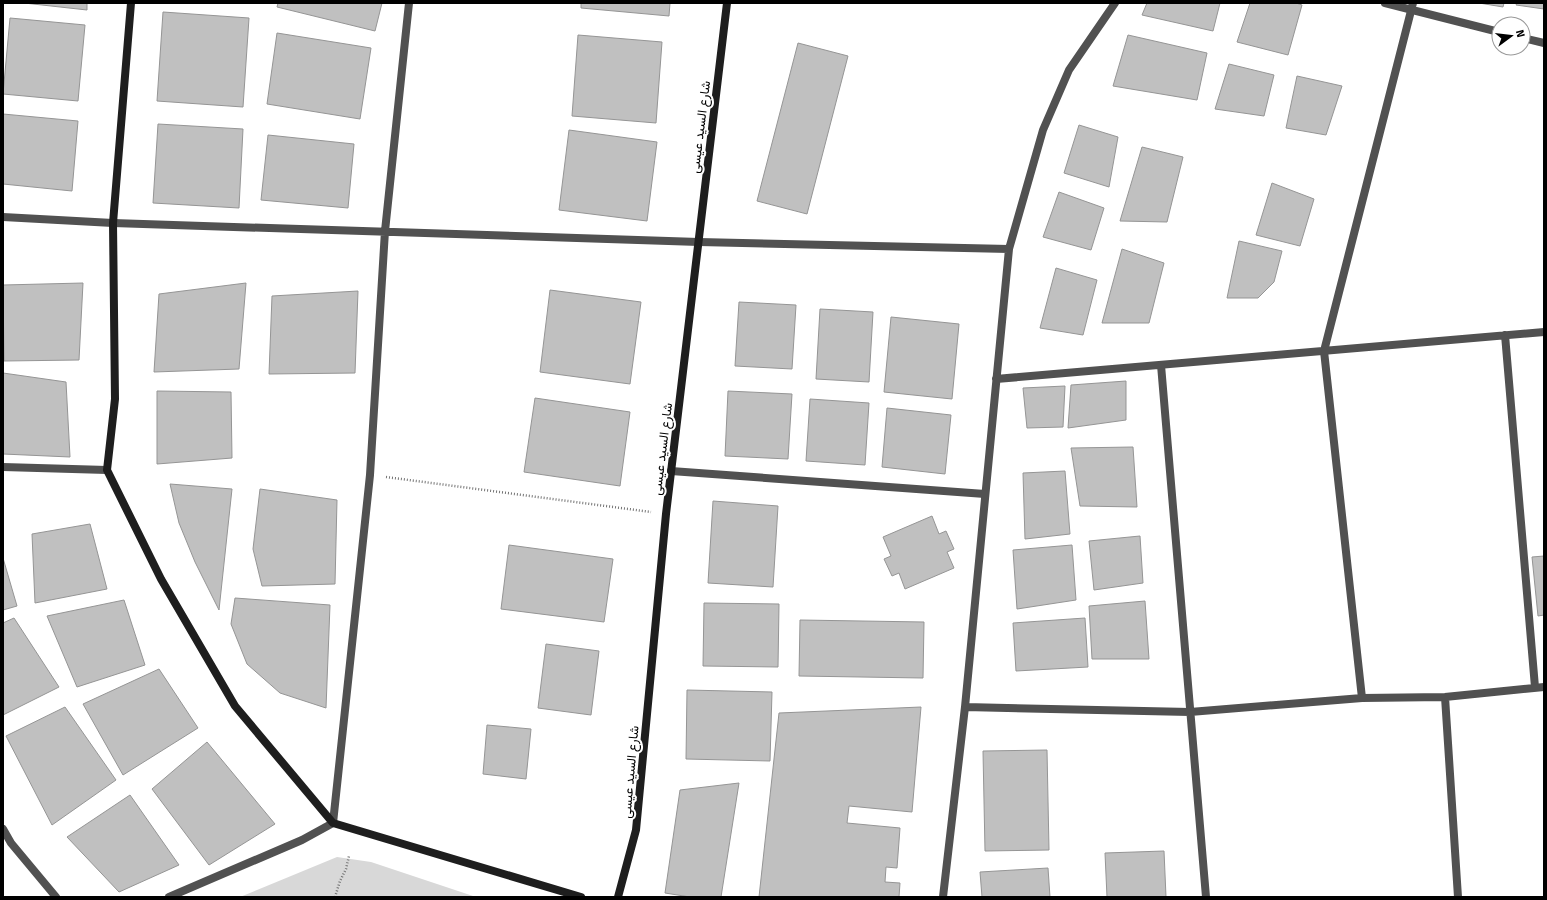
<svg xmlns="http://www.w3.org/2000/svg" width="1547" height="900" viewBox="0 0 1547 900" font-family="'Fira Sans',Vazirmatn,sans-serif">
	<rect width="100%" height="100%" fill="#fff"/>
	<path fill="#d8d8d8" d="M337 857 371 862 476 897H240Z"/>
	<path fill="#c0c0c0" stroke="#959595" d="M24 3H87V10Z
		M278 3H382L375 31 277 7Z
		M581 3H670L669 16 581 8Z
		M1147 3H1220L1213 31 1142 15Z
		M1250 3H1296L1302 5 1288 55 1237 42Z
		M1479 3H1504L1503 7Z
		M1517 3H1544V9L1516 5Z
		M163 12 249 18 243 107 157 101Z
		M10 18 85 25 78 101 3 94Z
		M277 33 371 48 360 119 267 104Z
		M578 35 662 42 656 123 572 116Z
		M1128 35 1207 53 1197 100 1113 86Z
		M798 43 848 56 807 214 757 201Z
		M1229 64 1274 75 1264 116 1215 109Z
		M1297 76 1342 86 1326 135 1286 128Z
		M3 114 78 121 72 191 3 184Z
		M158 124 243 129 239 208 153 203Z
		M1079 125 1118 137 1109 187 1064 173Z
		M569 130 657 142 647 221 559 210Z
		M268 135 354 144 348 208 261 200Z
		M1142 147 1183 157 1167 222 1120 221Z
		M1272 183 1314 199 1300 246 1256 235Z
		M1059 192 1104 208 1091 250 1043 237Z
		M1239 241 1282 251 1274 282 1258 298H1227Z
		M1122 249 1164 263 1149 323H1102Z
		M1056 268 1097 280 1083 335 1040 328Z
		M83 283 79 360 4 361 3 285Z
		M246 283 239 369 154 372 159 294Z
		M550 290 641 302 630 384 540 372Z
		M358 291 355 373 269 374 272 296Z
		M739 302 796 305 792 369 735 366Z
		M820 309 873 312 869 382 816 379Z
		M891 317 959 324 952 399 884 392Z
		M3 373 66 382 70 457 3 454Z
		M1126 381V420L1068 428 1071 385Z
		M1065 386 1063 427 1027 428 1023 388Z
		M157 391 231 392 232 458 157 464Z
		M728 391 792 394 788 459 725 456Z
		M535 398 630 412 620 486 524 472Z
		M810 399 869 403 865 465 806 461Z
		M887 408 951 415 945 474 882 467Z
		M1133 447 1137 507 1080 506 1071 448Z
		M1065 471 1070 534 1025 539 1023 473Z
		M170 484 232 489 219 610 195 562 179 523Z
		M260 489 337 500 335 584 262 586 253 549Z
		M713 501 778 506 773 587 708 583Z
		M932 516 939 534 946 531 954 549 947 552 954 568 905 589 899 573 892 576 884 559 891 556 883 537Z
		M90 524 107 589 35 603 32 534Z
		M1140 536 1143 583 1094 590 1089 541Z
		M509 545 613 559 604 622 501 609Z
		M1072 545 1076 600 1017 609 1013 550Z
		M1544 556V615L1538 616 1532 557Z
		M3 558 17 606 3 610Z
		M235 598 330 605 326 708 280 693 247 664 231 624Z
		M124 600 145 665 77 687 47 616Z
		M1145 601 1149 659H1092L1089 606Z
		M704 603 779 604 778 667 703 666Z
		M14 618 59 687 3 715V623Z
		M1085 618 1088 667 1016 671 1013 623Z
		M800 620 924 622 923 678 799 676Z
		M546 644 599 651 591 715 538 708Z
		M159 669 198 728 123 775 83 704Z
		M687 690 772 692 770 761 686 759Z
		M65 707 116 780 52 825 6 736Z
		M921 707 912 812 849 806 847 823 900 828 897 868 886 867 885 882 900 883 899 897H759L779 713Z
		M487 725 531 729 526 779 483 774Z
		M207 742 275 824 209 865 152 789Z
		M1047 750 1049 850 985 851 983 751Z
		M739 783 721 897H690L665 893 680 790Z
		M130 795 179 865 119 892 67 837Z
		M1164 851 1166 897H1107L1105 853Z
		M1048 868 1050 897H982L980 872Z"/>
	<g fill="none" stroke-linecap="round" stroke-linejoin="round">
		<path stroke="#737373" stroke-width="2.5" stroke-dasharray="1 2" stroke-linecap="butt" d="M386 477 651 512
			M335 897 340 881 346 869 349 856"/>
		<path stroke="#515151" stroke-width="8" d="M1385 3 1499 32
			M1523 38 1544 43
			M3 217 113 223 699 242 1009 249
			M1505 335 1535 687
			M1161 365 1206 897
			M996 379 1544 332
			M3 467 107 470
			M671 471 985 494
			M1445 697 1458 897
			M1362 698 1324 351 1413 3
			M965 707 1190 712 1362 698 1445 697 1544 687
			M3 829 11 843 56 897
			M169 897 302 840 333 823 370 475 385 231 409 3
			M943 897 965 707 1009 249 1043 130 1069 70 1115 3"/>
		<path stroke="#1e1e1e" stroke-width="8" d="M131 3 113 223 115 399 107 470 161 579 235 706 333 823 581 897
			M618 897 636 830 666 514 727 3"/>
	</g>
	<g text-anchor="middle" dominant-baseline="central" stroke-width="4" stroke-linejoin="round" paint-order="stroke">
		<g font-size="13" fill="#000" stroke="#fff">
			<text transform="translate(700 127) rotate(-83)">شارع السيد عيسى</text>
			<text transform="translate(662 449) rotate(-83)">شارع السيد عيسى</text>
			<text transform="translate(630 772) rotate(-85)">شارع السيد عيسى</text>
		</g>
	</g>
	<rect width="1547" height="900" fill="none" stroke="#000000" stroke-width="8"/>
	<g transform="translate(1511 36) rotate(75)"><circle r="19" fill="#ffffff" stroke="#999999"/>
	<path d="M0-3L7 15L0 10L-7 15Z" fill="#000000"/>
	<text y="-6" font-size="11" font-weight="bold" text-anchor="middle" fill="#000000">N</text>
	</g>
</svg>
